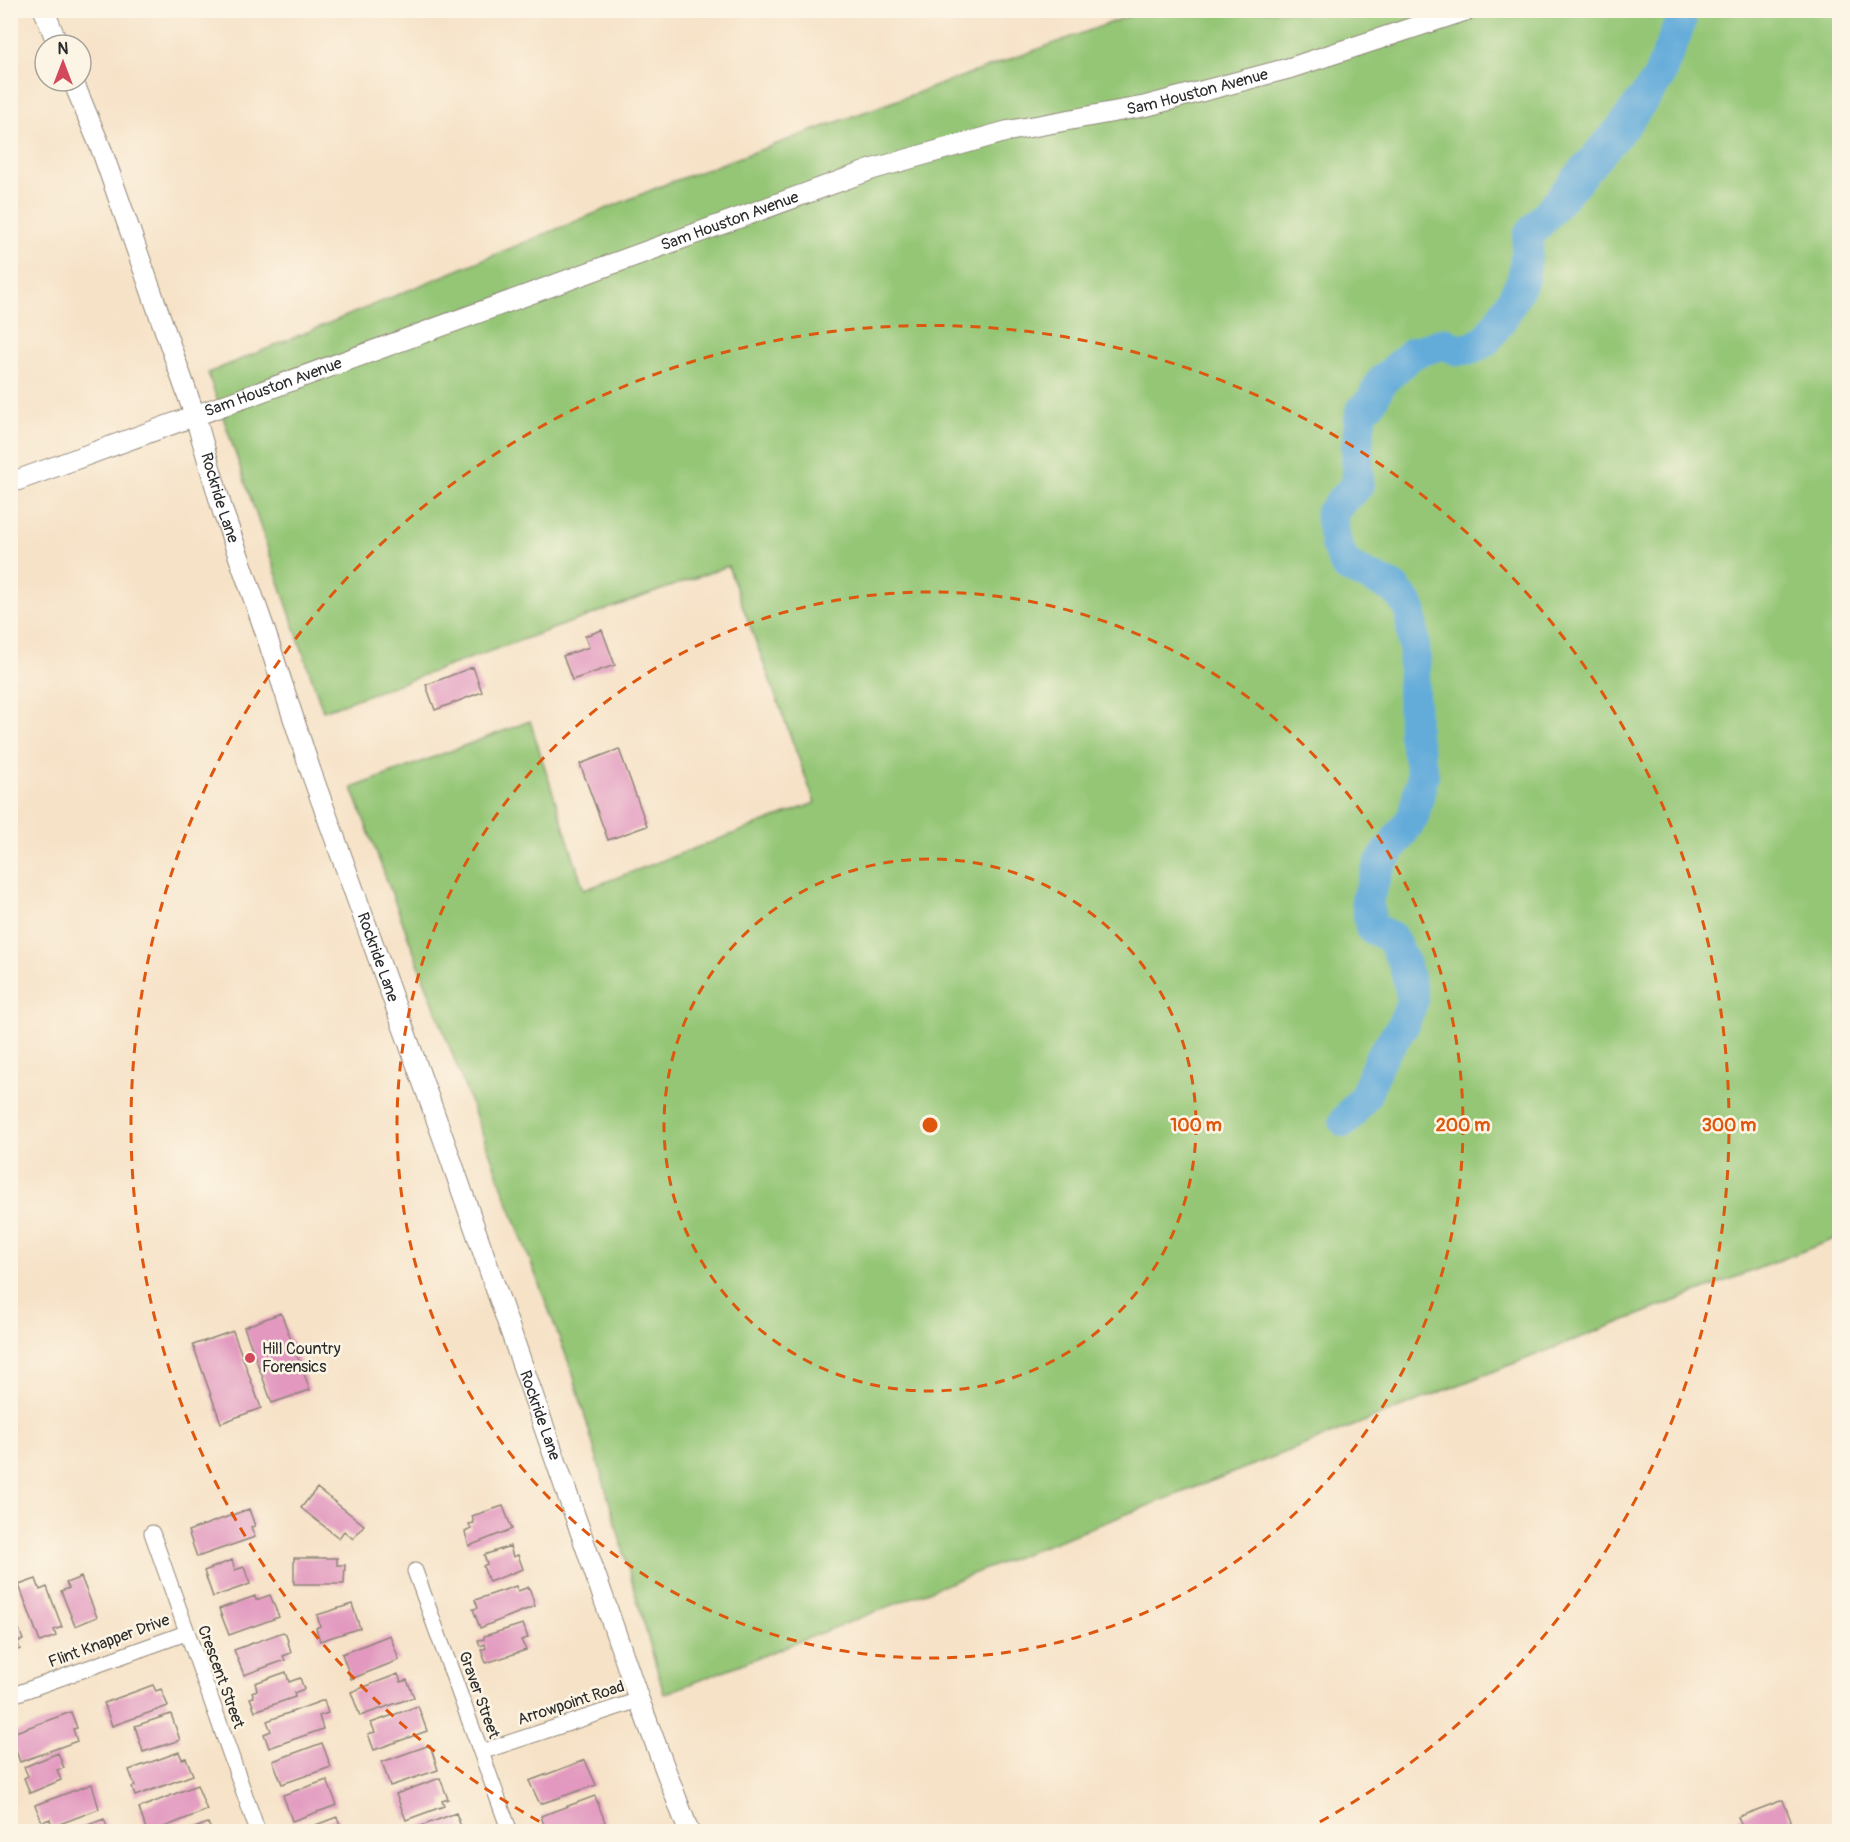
<svg xmlns="http://www.w3.org/2000/svg" width="1850" height="1842" viewBox="0 0 1850 1842" font-family="Pangolin,sans-serif">
	<rect width="100%" height="100%" fill="#fcf5e5"/>
	<filter id="ink" filterUnits="userSpaceOnUse"><feTurbulence type="fractalNoise" baseFrequency=".0167" numOctaves="2"/><feDisplacementMap in="SourceGraphic" scale="12" xChannelSelector="R" yChannelSelector="G"/><feConvolveMatrix kernelMatrix="1 2 1 2 8 2 1 2 1" color-interpolation-filters="sRGB"/></filter>
	<filter id="wash" filterUnits="userSpaceOnUse"><feTurbulence type="fractalNoise" baseFrequency=".008" numOctaves="4" result="noise"/><feDisplacementMap in="SourceGraphic" scale="24" xChannelSelector="R" yChannelSelector="G"/><feGaussianBlur stdDeviation="1.35" result="paint"/><feColorMatrix in="noise" values="0 0 0 0 0 0 0 0 0 0 0 0 0 0 0 0 0 1.4 0 .05"/><feComposite in="paint" operator="in"/></filter>
	<g filter="url(#wash)">
		<rect width="100%" height="100%" fill="#f6e2c7"/>
		<path fill="#94c676" stroke="#607850" stroke-width="1.5" d="M1143 11H1839V1237L664 1694 573 1374 352 788 530 721 584 890 815 803 728 566 323 711 208 373 666 184Z"/>
		<g fill="none" stroke-linecap="round" stroke-linejoin="round">
			<path stroke="#63acda" stroke-width="32" d="M1345 1121 1365 1096 1380 1058 1402 1027 1413 1000 1405 965 1391 937 1371 928 1367 900 1380 864 1413 817 1423 775 1414 735 1413 687 1415 656 1410 608 1394 588 1346 566 1336 544 1331 514 1342 500 1358 485 1357 448 1361 411 1371 402 1381 382 1413 353 1444 343 1458 350 1473 348 1486 340 1502 318 1523 280 1529 235 1624 125 1658 79 1680 23V10"/>
		</g>
		<g id="blocks">
			<path fill="#e298bf" d="M602 630 615 665 572 680 563 656 589 647 585 636Z
				M473 667 482 692 435 710 426 685Z
				M619 749 647 826 608 840 580 764Z
				M281 1313 310 1390 272 1403 244 1327Z
				M233 1331 261 1408 221 1423 193 1345Z
				M317 1488 364 1525 353 1539 344 1531 339 1538 301 1508Z
				M503 1506 512 1529 469 1546 465 1532 471 1529 469 1524 474 1523 472 1516Z
				M249 1509 255 1526 251 1527 255 1537 197 1557 188 1531Z
				M510 1546 513 1557 518 1555 523 1569 489 1582 483 1566 487 1564 484 1555Z
				M294 1558H337V1565H345L344 1584H294Z
				M232 1560 235 1570 244 1567 250 1584 213 1597 204 1571Z
				M81 1577 97 1617 75 1626 61 1591 69 1588 66 1583Z
				M36 1579 40 1590 47 1587 62 1627 54 1630 56 1636 40 1642 19 1585Z
				M516 1586 518 1591 529 1587 535 1606 480 1628 473 1609 478 1608 475 1600Z
				M270 1595 279 1617 229 1635 219 1609 255 1596 256 1600Z
				M10 1604 23 1640 17 1642 20 1649 10 1653Z
				M352 1604 360 1628 320 1641 316 1628 320 1626 317 1615Z
				M523 1624 528 1638 521 1640 526 1650 486 1663 481 1650 486 1648 485 1644 480 1646 478 1640 484 1639V1636Z
				M283 1632 286 1634 291 1653 283 1656 285 1660 244 1675 234 1650Z
				M390 1635 399 1660 351 1679 342 1654Z
				M286 1672 289 1682 300 1678 304 1689 294 1693 295 1697 255 1711 250 1698 254 1697 252 1692 257 1690 255 1683Z
				M398 1674 401 1682 407 1680 414 1697 360 1716 351 1692Z
				M153 1685 156 1691 161 1689 168 1706 112 1726 104 1703Z
				M324 1700 328 1713 319 1716 323 1729 269 1748 264 1734 271 1731 267 1721Z
				M418 1706 427 1731 374 1750 368 1734 375 1732 371 1723Z
				M71 1712 77 1728 73 1729 77 1741 20 1762 10 1734Z
				M171 1714 180 1740 143 1752 135 1726Z
				M322 1743 331 1767 282 1784 273 1761Z
				M430 1745 438 1770 390 1786 382 1762Z
				M179 1752 182 1759 186 1758 193 1775 135 1796 132 1787 135 1786 129 1770Z
				M58 1753 64 1768 57 1770 61 1780 30 1793 24 1778 28 1776 24 1767Z
				M585 1760 596 1785 540 1804 529 1781Z
				M440 1778 448 1799 442 1801 444 1806 406 1820 396 1794Z
				M327 1780 337 1805 292 1821 283 1795Z
				M92 1784 99 1809 52 1827 50 1819 42 1822 35 1805Z
				M197 1785 207 1810 152 1832H147L139 1808Z
				M595 1796 605 1822 577 1832H546L541 1816Z
				M1783 1800 1791 1821 1783 1824 1786 1832H1744L1738 1817Z
				M456 1813 463 1832H413V1829Z
				M337 1817 341 1827 346 1825 349 1832H297Z
				M104 1819 109 1832H72V1831Z
				M208 1823 212 1832H186V1831Z"/>
		</g>
	</g>
	<g filter="url(#ink)">
		<use href="#blocks" fill-opacity="0" stroke="#908679" stroke-width="1.5"/>
		<g fill="none" stroke-linecap="round" stroke-linejoin="round">
			<g stroke="#908679" stroke-width="17">
				<path id="minor" d="M152 1533 258 1832
					M415 1571 510 1832
					M10 1696 186 1633
					M481 1752 639 1700"/>
			</g>
			<g stroke="#908679" stroke-width="22">
				<g id="tertiary">
					<path d="M44 10 58 45"/>
					<path id="s1" d="M73 81 102 151 195 416 223 512 263 625 311 772 450 1157 639 1700 689 1832"/>
					<path id="s2" d="M10 483 873 169 1008 131 1146 106 1290 68 1467 10"/>
				</g>
			</g>
			<use href="#minor" stroke="#fff" stroke-width="15"/>
			<use href="#tertiary" stroke="#fff" stroke-width="20"/>
		</g>
	</g>
	<g fill="none" stroke="#df570e" stroke-width="3" stroke-dasharray="10 8">
		<circle cx="930" cy="1125" r="266"/>
		<circle cx="930" cy="1125" r="533"/>
		<path d="M555 1830A799 799 0 1 1 1305 1830"/>
	</g>
	<circle fill="#d1495b" stroke="#fcf5e5" stroke-width="2" cx="250" cy="1358" r="6"/>
	<g text-anchor="middle" dominant-baseline="central" stroke-width="5" stroke-linejoin="round" paint-order="stroke">
		<g font-size="16" fill="#2b2b2b" stroke="#fcf5e5">
			<text stroke="none"><textPath href="#s2" startOffset="1252">Sam Houston Avenue</textPath></text>
			<text stroke="none"><textPath href="#s2" startOffset="766">Sam Houston Avenue</textPath></text>
			<text stroke="none"><textPath href="#s2" startOffset="280">Sam Houston Avenue</textPath></text>
			<text stroke="none"><textPath href="#s1" startOffset="442">Rockride Lane</textPath></text>
			<text stroke="none"><textPath href="#s1" startOffset="928">Rockride Lane</textPath></text>
			<text stroke="none"><textPath href="#s1" startOffset="1414">Rockride Lane</textPath></text>
			<text transform="translate(109 1641) rotate(-20)">Flint Knapper Drive</text>
			<text transform="translate(221 1677) rotate(70)">Crescent Street</text>
			<text transform="translate(479 1695) rotate(70)">Graver Street</text>
			<text transform="translate(571 1703) rotate(-18)">Arrowpoint Road</text>
		</g>
		<g font-size="16" fill="#2b2b2b" stroke="#fcf5e5" text-anchor="start">
			<text x="262" y="1349">Hill Country<tspan x="262" dy="18">Forensics</tspan></text>
		</g>
	</g>
	<circle cx="930" cy="1125" r="9" fill="#df570e" stroke="#fcf5e5" stroke-width="3"/>
	<g font-size="18" text-anchor="middle" font-weight="bold" fill="#df570e" stroke="#fcf5e5" stroke-width="5" stroke-linejoin="round" paint-order="stroke">
		<text x="1196" y="1131">100 m</text>
		<text x="1463" y="1131">200 m</text>
		<text x="1729" y="1131">300 m</text>
	</g>
	<rect width="1850" height="1842" fill="none" stroke="#fcf5e5" stroke-width="36"/>
	<g transform="translate(63 63)"><circle r="28" fill="#fcf5e5" stroke="#a8a49b" stroke-width="1.5"/>
	<path d="M0-4.5L10 22L0 15L-10 22Z" fill="#d1495b"/>
	<text y="-9" font-size="16" font-weight="bold" text-anchor="middle" fill="#2b2b2b">N</text>
	</g>
</svg>
